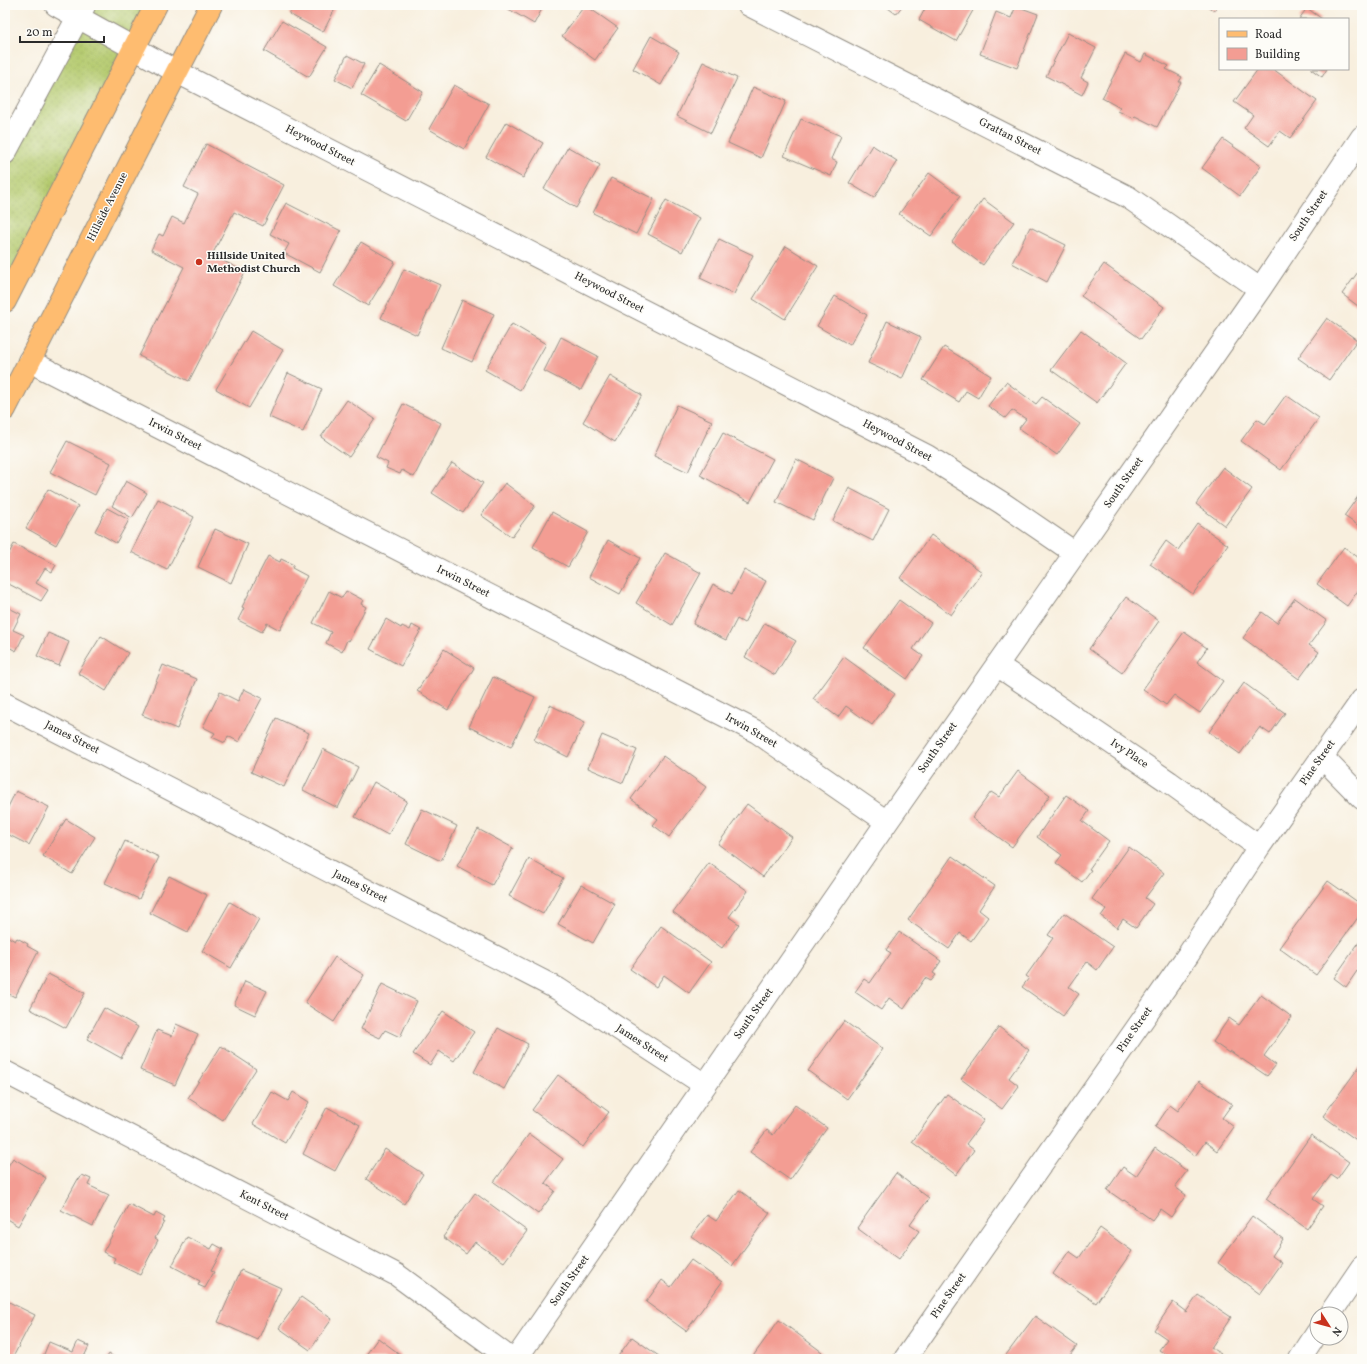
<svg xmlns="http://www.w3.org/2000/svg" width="1367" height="1364" viewBox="0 0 1367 1364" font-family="Vollkorn,serif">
	<defs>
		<pattern id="grass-dots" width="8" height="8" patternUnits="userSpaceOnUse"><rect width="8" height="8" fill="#b5cb70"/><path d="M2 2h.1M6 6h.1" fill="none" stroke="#9cae61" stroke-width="1.8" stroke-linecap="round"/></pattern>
	</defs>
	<rect width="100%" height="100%" fill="#fdfcf7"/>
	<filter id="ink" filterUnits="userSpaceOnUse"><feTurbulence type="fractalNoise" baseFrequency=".025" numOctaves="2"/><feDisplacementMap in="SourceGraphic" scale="8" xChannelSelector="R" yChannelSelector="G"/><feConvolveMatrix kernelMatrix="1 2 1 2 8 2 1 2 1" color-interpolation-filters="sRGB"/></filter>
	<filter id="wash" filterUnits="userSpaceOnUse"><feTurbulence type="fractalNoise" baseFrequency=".012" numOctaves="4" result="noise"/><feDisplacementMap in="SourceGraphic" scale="16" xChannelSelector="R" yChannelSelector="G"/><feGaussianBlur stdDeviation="0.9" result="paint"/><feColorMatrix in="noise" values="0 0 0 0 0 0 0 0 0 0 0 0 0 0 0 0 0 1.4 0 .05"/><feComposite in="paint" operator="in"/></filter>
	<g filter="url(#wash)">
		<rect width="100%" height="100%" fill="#f8efde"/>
		<path fill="url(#grass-dots)" stroke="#707b4e" d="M85 5H156L5 301V153Z"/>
		<g id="blocks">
			<path fill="#f39d93" d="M294 5H337L323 32 289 14Z
				M506 5H544L534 24 505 7Z
				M585 5 618 28 595 60 562 36Z
				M884 5H903L896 14Z
				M927 5H976L956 41 919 20Z
				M1206 5H1218L1214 11Z
				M1016 6 1038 14 1017 68 980 54 996 12 1011 18Z
				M1307 8 1322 19H1299Z
				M282 21 327 47 309 77 264 51Z
				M1068 33 1096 48 1081 78 1088 82 1082 95 1046 76Z
				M651 36 679 52 661 85 633 69Z
				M1125 54 1141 62 1145 54 1169 66 1166 69 1182 77 1179 82H1181L1157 127 1135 116 1133 118 1118 111 1120 108 1102 98Z
				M347 55 364 64 352 88 335 79Z
				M703 62 737 78 711 133 677 116Z
				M379 65 423 92 406 121 361 95Z
				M1258 69H1273L1317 101 1290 138 1280 131 1269 146 1244 128 1253 115 1234 102Z
				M1311 69H1327L1322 77Z
				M454 85 489 104 464 149 429 129Z
				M753 87 786 101 761 158 728 143Z
				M801 119 841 136 831 159 837 162 831 176 784 156Z
				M506 122 543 143 523 178 486 157Z
				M1223 139 1261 166 1240 196 1202 168Z
				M206 144 284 185 263 226 234 212 212 255 245 272 189 381 139 356 184 267 151 250 159 234 163 236 172 217 184 223 198 194 184 187Z
				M872 145 897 161 874 198 849 183Z
				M568 147 600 165 576 208 544 189Z
				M929 173 960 196 931 236 899 214Z
				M611 178 654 199 636 234 593 213Z
				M983 199 1014 222 983 265 952 242Z
				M666 200 700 218 682 252 648 234Z
				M286 203 341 231 320 272 284 253 289 244 270 234Z
				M1030 227 1066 245 1047 282 1012 263Z
				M719 239 753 255 734 294 700 278Z
				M361 242 395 262 368 306 334 286Z
				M786 246 818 266 785 319 753 299Z
				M1104 264 1164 307 1141 339 1081 296Z
				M404 269 440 285 417 335 381 318Z
				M1358 272 1362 274V309L1342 294Z
				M835 296 867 315 850 345 817 326Z
				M462 300 494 314 472 362 441 348Z
				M1327 318 1357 340 1329 380 1298 358Z
				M887 321 921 337 902 379 868 363Z
				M512 324 546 344 520 390 485 370Z
				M1081 330 1126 363 1097 403 1051 370Z
				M251 331 283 350 249 408 216 389Z
				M561 337 598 356 581 390 544 371Z
				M944 347 991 376 978 398 966 391 959 402 923 380Z
				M288 373 322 389 303 432 269 417Z
				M610 376 642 395 615 442 583 422Z
				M1006 382 1036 404 1042 397 1080 424 1057 455 1019 428 1026 419 1012 410 1005 418 988 406Z
				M1286 395 1319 418 1281 470 1241 441 1257 419 1265 424Z
				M347 400 375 419 349 457 321 437Z
				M403 404 441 423 414 477 402 470 400 474 386 468 388 463 376 457Z
				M677 405 712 421 688 472 654 456Z
				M723 433 773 459 750 502 700 475Z
				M67 441 111 463 95 495 50 472Z
				M796 459 833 478 813 520 776 502Z
				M452 463 483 483 463 513 432 493Z
				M1223 467 1252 489 1225 526 1196 504Z
				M126 481 147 493 132 518 112 506Z
				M505 483 535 506 512 537 481 515Z
				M849 488 889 509 873 541 833 521Z
				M48 489 78 506 56 545 26 528Z
				M1362 491V528L1344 516Z
				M158 499 194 517 167 570 131 552Z
				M107 508 129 520 116 543 95 531Z
				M552 512 588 532 568 567 533 547Z
				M1197 523 1228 545 1193 594 1150 564 1166 541 1178 550Z
				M215 529 248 544 231 583 198 567Z
				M931 535 982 572 951 615 900 578Z
				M608 540 640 558 620 594 589 577Z
				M14 544 56 565 52 572 45 568 36 583 48 590 41 601 5 582V561Z
				M1344 547 1362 560V585L1347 606 1317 584Z
				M665 553 701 573 672 625 636 603Z
				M268 556 280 562 281 559 294 565 292 568 307 576 280 630 267 623 262 632 238 620 244 608 242 607Z
				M744 570 766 581 744 623 737 619 726 640 693 624 713 584 732 594Z
				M329 591 342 598 346 591 363 600 361 604 366 607 349 641 347 640 342 652 326 643 331 632 313 623Z
				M1126 597 1159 621 1122 673 1089 649Z
				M1295 598 1327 621 1309 645 1319 652 1299 679 1243 638 1262 612 1277 623Z
				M899 600 931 623 913 649 923 656 907 679 864 648Z
				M5 606 21 614 13 630 24 635 16 651 5 645Z
				M386 619 401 628 402 626 410 630 412 625 421 630 401 666 370 649Z
				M765 623 796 641 775 675 745 657Z
				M1184 632 1207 648 1197 662 1223 681 1200 713 1174 695 1166 705 1143 689Z
				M48 633 69 642 59 666 37 656Z
				M101 636 128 653 106 691 78 673Z
				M444 649 474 668 448 710 417 691Z
				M844 657 895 694 872 725 846 706 838 717 813 699Z
				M163 665 197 679 177 729 142 715Z
				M493 677 535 697 511 747 469 727Z
				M1244 683 1285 713 1270 734 1260 727 1240 754 1209 732Z
				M244 689 262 698 239 742 228 736 225 743 212 737 215 733 203 727 220 692 238 701Z
				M550 705 585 722 568 757 534 740Z
				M276 718 309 733 284 787 251 772Z
				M602 735 637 750 623 783 588 768Z
				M323 749 358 767 338 808 303 790Z
				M663 756 706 787 669 837 653 825 658 819 631 799Z
				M1018 771 1050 795 1012 847 972 818 991 792 999 797Z
				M374 782 407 801 388 835 355 817Z
				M16 791 49 807 29 845 5 833V813Z
				M1066 795 1089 811 1082 821 1109 841 1089 869 1091 870 1082 882 1056 863 1062 855 1037 837Z
				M747 804 792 837 763 877 718 844Z
				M422 809 457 826 441 861 406 844Z
				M66 819 95 837 72 874 43 856Z
				M478 829 513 848 492 885 457 866Z
				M125 841 159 857 139 899 105 883Z
				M1129 847 1164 873 1145 898 1153 904 1136 928 1123 919 1117 928 1101 916 1106 909 1092 899Z
				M952 856 995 886 979 910 988 917 971 941 960 933 949 949 908 920Z
				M529 859 563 878 543 914 509 896Z
				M709 863 748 891 729 917 739 924 722 948 673 912Z
				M169 876 207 895 188 932 150 913Z
				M1328 881 1362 905V912L1316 975 1279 948Z
				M581 885 615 904 593 943 558 924Z
				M230 902 259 919 231 968 202 951Z
				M1064 913 1113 947 1097 970 1087 962 1069 987 1079 994 1063 1016 1022 987 1029 978 1026 976 1053 938 1048 935Z
				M661 926 711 962 689 993 664 975 656 987 630 969Z
				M899 932 941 961 933 973 936 975 931 981 925 978 904 1009 889 998 881 1010 855 992 864 979 870 983 891 953 886 950Z
				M5 935 15 941 17 938 28 944 27 946 38 952 15 997 5 992Z
				M1362 938V975L1357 971 1346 987 1334 978Z
				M335 957 364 975 334 1022 305 1003Z
				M48 974 85 993 66 1028 30 1009Z
				M245 981 267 991 255 1015 234 1005Z
				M382 984 417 1001 400 1037 385 1030 380 1038 361 1029Z
				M1261 995 1292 1017 1264 1056 1276 1065 1267 1076 1230 1051 1229 1053 1213 1042 1229 1018 1239 1025Z
				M104 1008 138 1027 121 1058 87 1039Z
				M443 1011 474 1032 454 1061 439 1051 430 1065 413 1054Z
				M844 1021 883 1049 847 1099 808 1071Z
				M176 1024 198 1034 175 1085 140 1070 157 1030 172 1036Z
				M999 1027 1029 1050 1009 1078 1019 1086 1002 1109 961 1079Z
				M498 1028 528 1044 504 1089 474 1072Z
				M221 1046 256 1069 223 1120 188 1098Z
				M1362 1063V1144L1323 1116Z
				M558 1075 609 1112 583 1147 532 1110Z
				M1199 1081 1232 1104 1222 1118 1234 1127 1217 1151 1205 1142 1195 1156 1155 1127 1170 1105 1178 1111Z
				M272 1092 288 1101 293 1092 309 1102 285 1143 253 1124Z
				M947 1094 984 1120 966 1144 974 1150 956 1175 912 1142Z
				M795 1105 827 1128 790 1180 750 1152 767 1130 773 1135Z
				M327 1107 360 1125 335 1171 303 1154Z
				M529 1134 563 1159 545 1183 555 1191 538 1214 494 1182Z
				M1311 1135 1349 1162 1337 1179 1331 1175 1313 1199 1323 1206 1307 1229 1266 1199Z
				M1155 1148 1187 1171 1175 1187 1186 1195 1171 1217 1160 1209 1152 1220 1124 1200 1123 1201 1107 1190 1123 1167 1136 1176Z
				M385 1149 423 1174 404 1204 366 1179Z
				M13 1158 46 1178 18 1226 5 1218V1171Z
				M896 1173 929 1198 910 1225 919 1231 899 1259 857 1228Z
				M82 1175 91 1179 88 1185 109 1195 93 1226 61 1210 78 1179 79 1180Z
				M739 1190 770 1213 732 1266 691 1236 707 1215 716 1221Z
				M475 1193 527 1231 504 1262 475 1242 466 1254 443 1237Z
				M129 1204 154 1217 156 1213 165 1218 163 1221 164 1222 155 1238 158 1240 140 1275 113 1262 115 1258 103 1252Z
				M1252 1216 1283 1239 1272 1256 1282 1263 1260 1294 1218 1263Z
				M1100 1228 1132 1251 1096 1303 1070 1285 1069 1286 1053 1274 1069 1251 1079 1258Z
				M187 1237 211 1249 214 1244 223 1249 211 1271 214 1272 205 1288 198 1285 200 1281 172 1266Z
				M691 1260 722 1282 686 1331 646 1302 662 1280 671 1287Z
				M241 1270 281 1288 258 1340 218 1322Z
				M1198 1295 1231 1317 1211 1348 1221 1354 1218 1359H1173L1159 1350 1167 1339 1154 1330 1173 1302 1186 1312Z
				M301 1297 332 1319 310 1350 279 1328Z
				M5 1300 35 1315 12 1359H5Z
				M1035 1316 1077 1346 1067 1359H1003Z
				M779 1320 822 1352 817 1359H751Z
				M632 1337 663 1359H616Z
				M378 1338 401 1355 398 1359H363Z
				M78 1341 89 1346 83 1359H42L49 1342 73 1352Z
				M109 1354 117 1359H106Z"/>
		</g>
	</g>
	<g filter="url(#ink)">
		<use href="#blocks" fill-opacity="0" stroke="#928d84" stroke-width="1"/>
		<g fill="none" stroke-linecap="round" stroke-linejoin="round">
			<g stroke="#928d84" stroke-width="24">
				<path id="street" d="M56 5 177 72 927 456 1002 503 1075 553
					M749 5 1128 197 1260 289
					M5 153 84 6
					M29 361 757 732 887 822
					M997 665 1169 782 1259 847
					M5 704 558 989 705 1085
					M1322 757 1362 798
					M5 1072 397 1275 511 1359
					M1330 1314 1362 1267
					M516 1359 887 822 1260 289 1362 137
					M905 1359 1188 955 1259 847 1362 700
					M1300 1359 1317 1333"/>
			</g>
			<g stroke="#928d84" stroke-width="24">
				<path id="primary" d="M5 301 156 5
					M5 409 211 5"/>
			</g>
			<use href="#street" stroke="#fff" stroke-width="22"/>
			<use href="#primary" stroke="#febc70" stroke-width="22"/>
		</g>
	</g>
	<circle fill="#c8321e" stroke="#fdfcf7" stroke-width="1.5" cx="199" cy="262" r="4"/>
	<g text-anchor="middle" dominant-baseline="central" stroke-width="3" stroke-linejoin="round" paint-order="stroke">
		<g font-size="11" fill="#2b2b2b" stroke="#fdfcf7">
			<text transform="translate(1010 137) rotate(27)">Grattan Street</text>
			<text transform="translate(320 146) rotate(27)">Heywood Street</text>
			<text transform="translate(108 207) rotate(-63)">Hillside Avenue</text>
			<text transform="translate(1309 216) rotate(-56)">South Street</text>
			<text transform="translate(609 293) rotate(27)">Heywood Street</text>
			<text transform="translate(175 435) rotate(27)">Irwin Street</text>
			<text transform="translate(897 441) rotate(28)">Heywood Street</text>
			<text transform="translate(1124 483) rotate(-55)">South Street</text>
			<text transform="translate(463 582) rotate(27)">Irwin Street</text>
			<text transform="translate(751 731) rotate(30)">Irwin Street</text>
			<text transform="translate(72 738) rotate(27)">James Street</text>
			<text transform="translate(938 748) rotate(-55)">South Street</text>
			<text transform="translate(1129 754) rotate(34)">Ivy Place</text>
			<text transform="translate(1318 763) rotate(-55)">Pine Street</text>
			<text transform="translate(360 887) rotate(27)">James Street</text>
			<text transform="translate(754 1014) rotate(-55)">South Street</text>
			<text transform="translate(1135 1030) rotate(-55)">Pine Street</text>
			<text transform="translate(642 1044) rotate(33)">James Street</text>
			<text transform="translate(264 1206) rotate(27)">Kent Street</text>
			<text transform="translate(570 1281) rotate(-55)">South Street</text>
			<text transform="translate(949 1296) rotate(-55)">Pine Street</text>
		</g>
		<g font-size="11" font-weight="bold" fill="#2b2b2b" stroke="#fdfcf7" text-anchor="start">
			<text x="207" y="256">Hillside United<tspan x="207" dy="13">Methodist Church</tspan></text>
		</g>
	</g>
	<rect width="1367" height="1364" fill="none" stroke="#fdfcf7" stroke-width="20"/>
	<rect x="1219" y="18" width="130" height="52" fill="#fdfcf7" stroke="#a9a8a5"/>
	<rect x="1227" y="31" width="20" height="6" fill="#febc70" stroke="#a9a8a5"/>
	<text x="1255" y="38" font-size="12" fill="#2b2b2b">Road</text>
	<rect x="1227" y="48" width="20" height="12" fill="#f39d93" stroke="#a9a8a5"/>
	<text x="1255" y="58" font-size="12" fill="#2b2b2b">Building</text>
	<g transform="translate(1329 1326) rotate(126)"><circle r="19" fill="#fdfcf7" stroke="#a9a8a5"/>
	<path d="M0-3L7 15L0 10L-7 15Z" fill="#c8321e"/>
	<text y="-6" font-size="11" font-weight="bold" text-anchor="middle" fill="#2b2b2b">N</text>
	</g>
	<path d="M20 36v6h84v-6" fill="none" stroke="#2b2b2b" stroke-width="2"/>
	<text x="26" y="36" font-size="12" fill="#2b2b2b" stroke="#fdfcf7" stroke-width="3" paint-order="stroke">20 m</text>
</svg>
